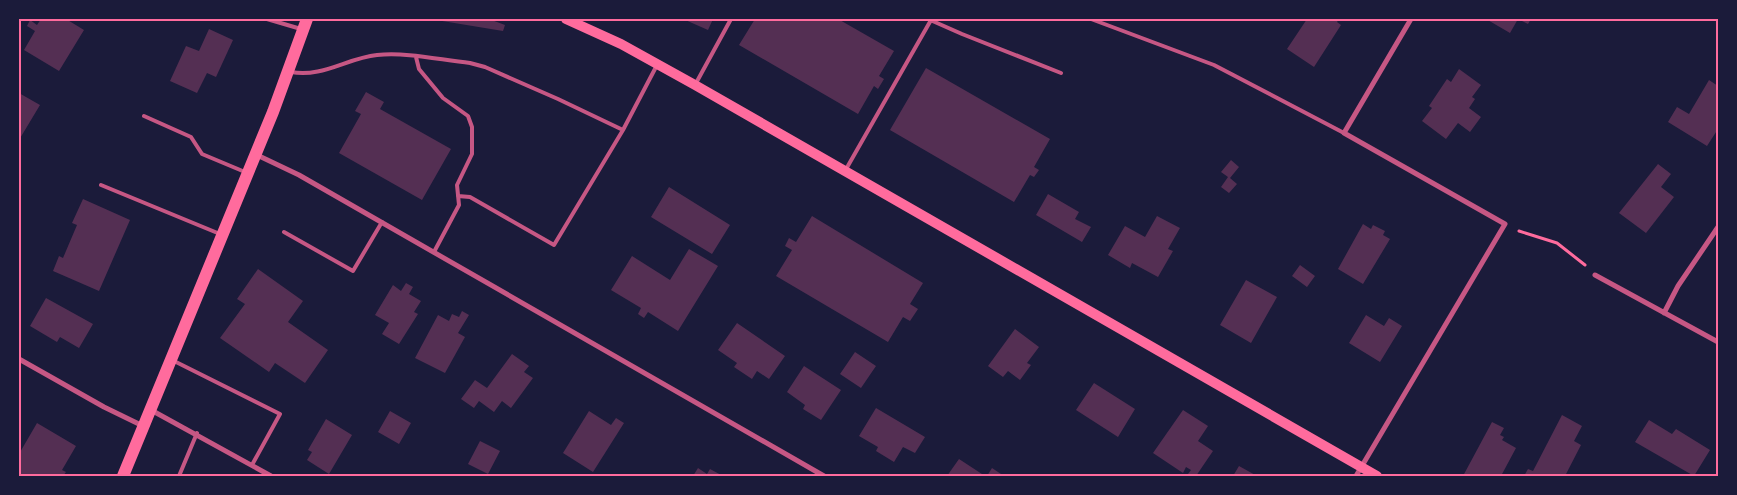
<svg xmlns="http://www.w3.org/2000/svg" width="1737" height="495" viewBox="0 0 1737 495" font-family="Arial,sans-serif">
	<rect width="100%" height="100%" fill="#1b1b3a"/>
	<path fill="#542f53" d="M41 19H66L84 30 59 71 24 50 35 31 27 26 30 20 37 25Z
		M430 19H489L505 25 503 31Z
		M683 19H713L708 30Z
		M755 19H838L894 51 879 76 884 79 878 89 874 86 858 114 739 45Z
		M1307 19H1339L1337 22 1341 25 1314 67 1287 49Z
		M1486 19H1531L1528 24 1518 19 1510 33Z
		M209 29 233 40 216 77 207 73 197 93 170 81 186 46 199 51Z
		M926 68 1050 139 1034 167 1039 170 1034 177 1030 175 1014 202 890 130Z
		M1459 69 1481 85 1472 97 1475 99 1469 108 1481 117 1470 132 1458 123 1446 139 1422 121 1432 108 1429 106 1447 79 1451 82Z
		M1709 80 1718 86V129L1707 146 1668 122 1677 107 1689 114Z
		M366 92 384 102 380 109 451 149 422 200 339 153 361 114 355 111Z
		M19 93 40 105 19 140Z
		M1231 160 1239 167 1230 178 1237 184 1229 193 1221 187 1228 177 1221 172Z
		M1658 164 1671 174 1661 187 1674 197 1646 233 1619 213Z
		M669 187 730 225 712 254 651 217Z
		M1048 194 1079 212 1075 219 1091 227 1082 242 1036 215Z
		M83 199 130 220 99 291 53 271 59 256 63 258 77 225 72 223Z
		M812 216 923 283 910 304 918 309 910 321 903 317 888 342 776 276 792 250 785 246 789 238 796 242Z
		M1157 216 1180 228 1168 249 1173 251 1158 277 1132 263 1130 268 1108 255 1125 226 1145 237Z
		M1363 224 1371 229 1373 225 1385 231 1383 235 1390 239 1363 284 1338 269Z
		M689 249 718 266 678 331 648 312 644 318 638 314 641 308 611 290 632 256 670 280Z
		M1300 265 1315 276 1307 287 1292 276Z
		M258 269 303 301 288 322 328 350 305 383 275 363 269 372 220 338 245 304 237 299Z
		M1246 280 1277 297 1251 343 1220 325Z
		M406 283 413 287 409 294 421 301 414 312 418 314 399 344 382 334 389 323 375 315 393 285 401 291Z
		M46 298 93 324 79 348 60 337 57 342 30 326Z
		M462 311 469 315 458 333 465 337 445 373 415 358 438 315 449 321 452 314 459 317Z
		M1366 315 1384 326 1389 318 1402 326 1380 362 1349 343Z
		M737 323 785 356 769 379 757 371 752 379 734 367 737 363 718 350Z
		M1015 329 1039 347 1027 363 1031 365 1020 380 1008 371 1003 377 988 366Z
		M855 352 876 366 861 388 840 374Z
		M512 354 529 366 524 372 533 378 511 408 502 401 494 412 479 401 474 408 461 399 475 380 487 388Z
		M804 366 841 390 821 420 803 409 805 405 787 392Z
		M1094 383 1135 409 1118 437 1076 410Z
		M876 408 925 437 915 453 903 447 894 462 876 451 878 447 859 436Z
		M1183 410 1208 426 1198 441 1213 451 1196 476 1188 474 1191 470 1186 467 1183 473 1153 453Z
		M390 411 411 423 399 444 378 432Z
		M589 411 611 425 616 418 624 423 593 472 563 453Z
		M1562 415 1582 426 1574 441 1581 445 1565 476H1524L1528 469 1533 471Z
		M326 419 352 435 329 474 307 460 312 452 308 450Z
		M1649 420 1672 434 1676 429 1710 450 1694 476 1635 442Z
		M1492 422 1504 428 1500 435 1504 437 1502 440 1516 448 1501 476H1463Z
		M37 423 76 446 62 470 66 472 63 476H19V454Z
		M480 441 500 451 488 474 468 464Z
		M959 459 985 476H947Z
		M1239 466 1257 476H1233Z
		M698 468 707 474 710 469 723 476H693Z
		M992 468 1004 476H987Z"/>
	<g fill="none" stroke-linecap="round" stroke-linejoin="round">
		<path stroke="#ff6b9d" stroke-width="3" d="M1519 231 1557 243 1585 265"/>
		<path stroke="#c65784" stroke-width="4" d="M267 19 301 29
			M928 19 962 34 1061 73
			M1091 19 1214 65 1344 133
			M416 57 419 69 443 98 468 116 472 127V154L457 185 459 205 434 252
			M291 72C322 78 347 58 377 55 408 52 440 60 470 63L485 67 558 99 623 130
			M695 85 731 19
			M144 116 191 137 202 154 245 172
			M845 171 931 20
			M101 185 220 234
			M458 196 470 197 554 245 623 130 657 65
			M284 232 353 271 382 222
			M174 361 280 414 252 465
			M179 476 197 433"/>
		<path stroke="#c65784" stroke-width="5" d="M257 155 299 175 824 476
			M1595 275 1718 342
			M1664 313 1678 286 1718 227
			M19 359 104 407 143 426
			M151 410 271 476
			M1356 476 1505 224 1344 133 1411 19"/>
		<path stroke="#ff6b9d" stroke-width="10" d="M566 19 621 44 695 85 1377 476"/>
		<path stroke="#ff6b9d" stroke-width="12" d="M123 476 273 112 307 19"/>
	</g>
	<rect width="1737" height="495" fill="none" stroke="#1b1b3a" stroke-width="40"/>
	<rect x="20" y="20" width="1697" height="455" fill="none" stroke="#ff6b9d" stroke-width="2"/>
</svg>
